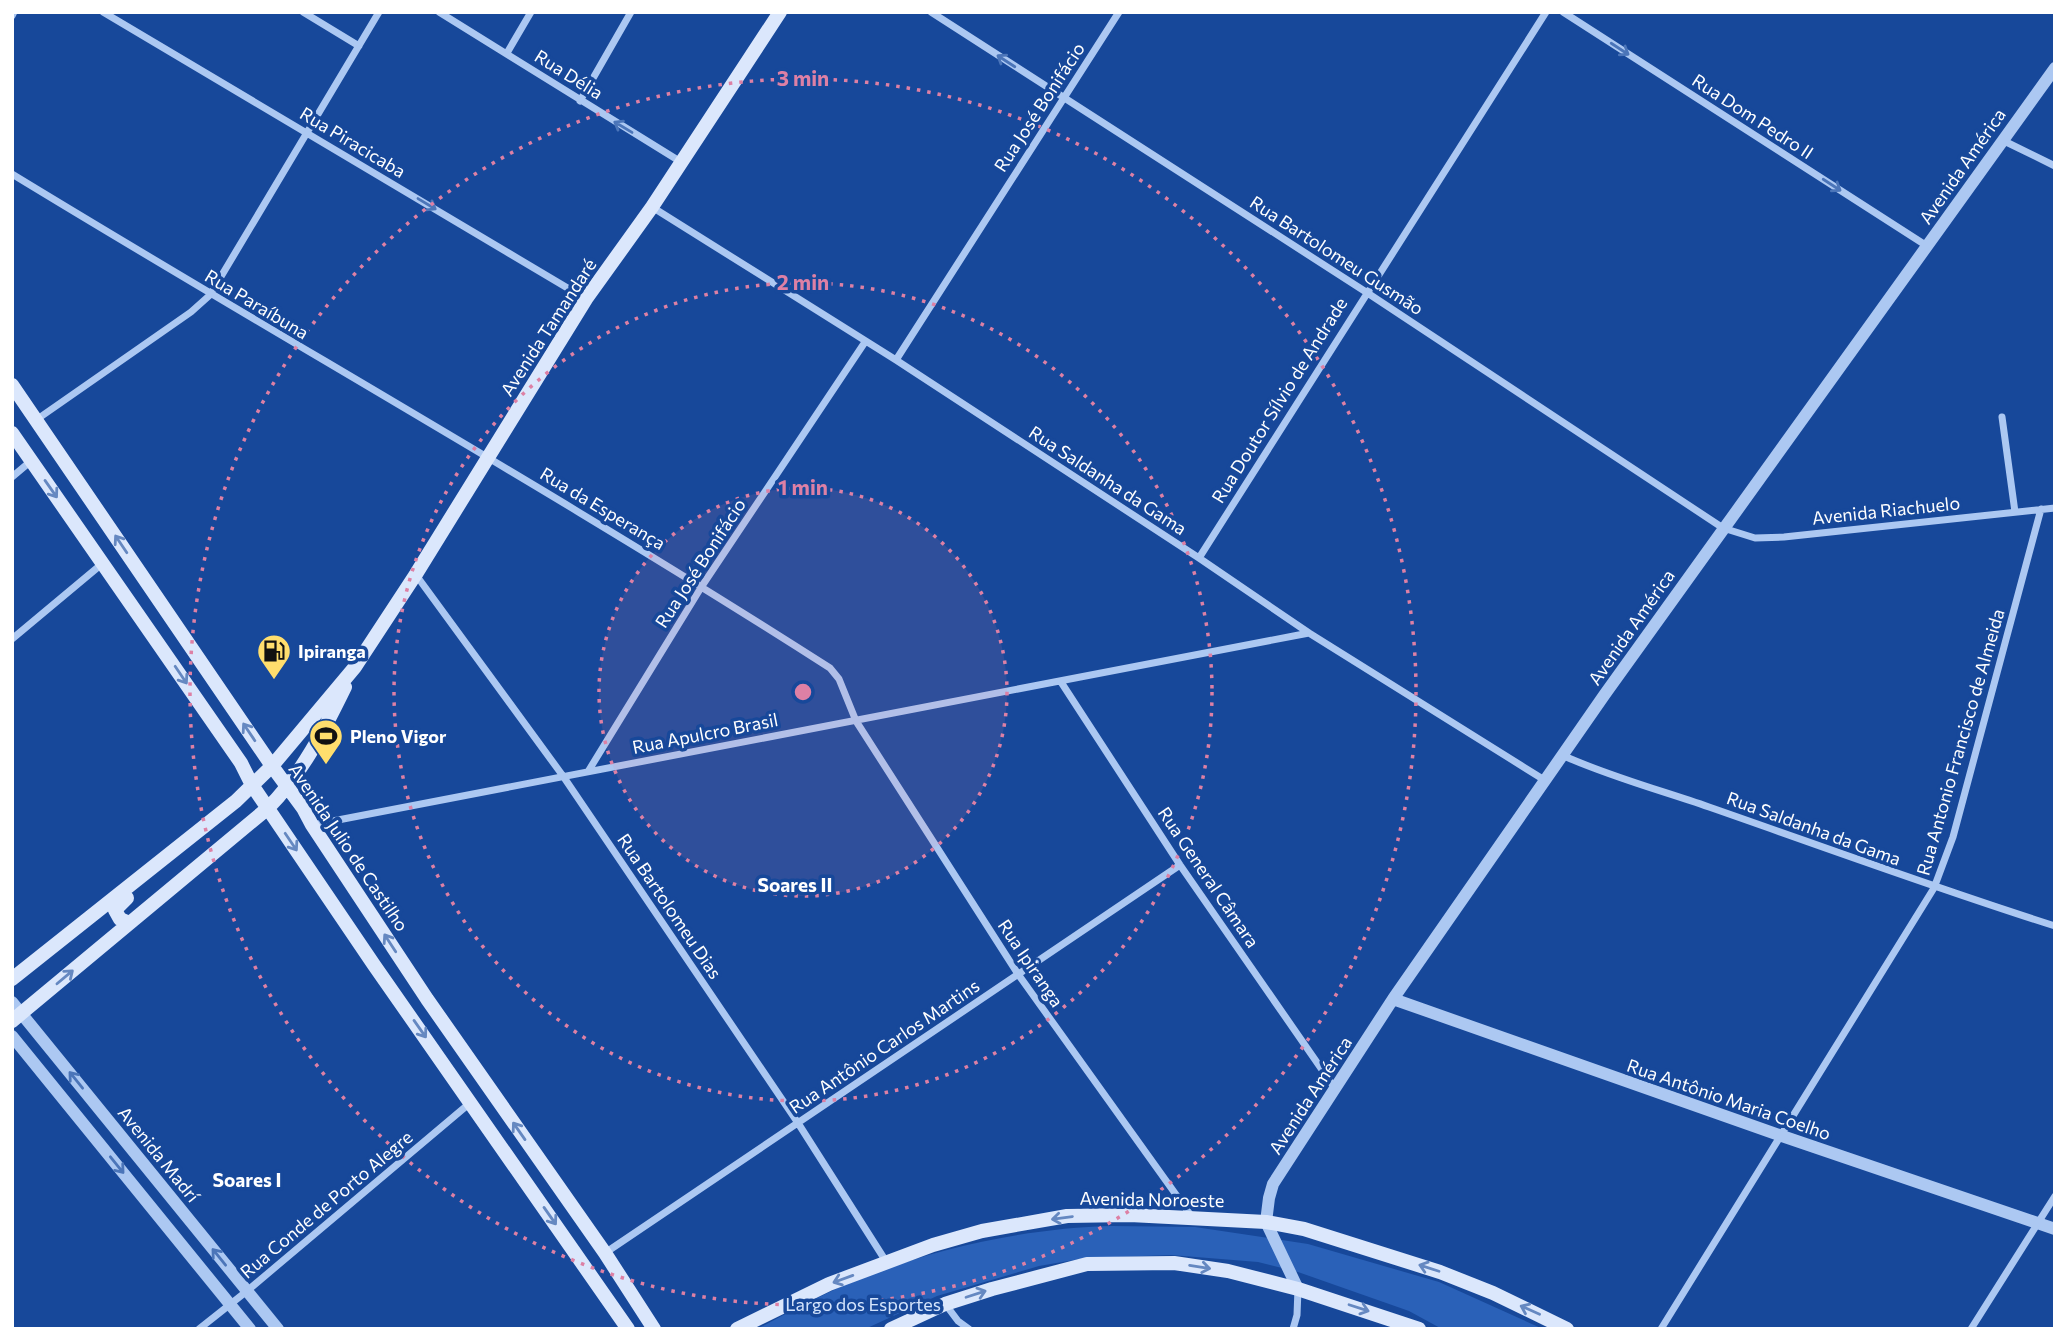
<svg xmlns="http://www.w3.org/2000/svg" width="2067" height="1341" viewBox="0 0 2067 1341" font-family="Commissioner,sans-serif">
	<rect width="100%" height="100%" fill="#17489a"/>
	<path fill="#2a61b8" d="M1112 1226 1195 1227 1308 1244 1439 1282 1543 1329H1442L1409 1311 1298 1272 1258 1262 1171 1255 1086 1258 1039 1266 937 1296 865 1329H757C784 1315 810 1301 838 1288 920 1251 1022 1228 1112 1226Z"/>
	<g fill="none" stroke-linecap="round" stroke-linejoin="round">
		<path stroke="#acc8f2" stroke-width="7" d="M103 12 586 299
			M303 12 359 46
			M439 12 681 162
			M931 12 1366 292 1723 528 1755 538 1784 537 2055 508
			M1563 12 1927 246
			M12 16 14 12
			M507 53 531 12
			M580 101 631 12
			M2002 140 2055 166
			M12 174C284 340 562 496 830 668L839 679 856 721 1018 974 1192 1217
			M652 207 896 360 1199 558 1309 633 1546 781
			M896 360 1119 12
			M2002 417 2015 512
			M36 420 191 312 210 295 379 12
			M12 477 31 461
			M1199 558 1546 12
			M416 575 563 776 798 1123 887 1263
			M12 639 103 563
			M1061 682 1180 865 1334 1087
			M1564 756C1611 777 1660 790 1709 807 1824 847 1938 889 2055 926
			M589 770 702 586 865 342
			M312 825 1309 633
			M605 1253 1180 865
			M946 1305 958 1321 969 1329
			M199 1329 247 1291 470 1103
			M1293 1329 1297 1315 1298 1289
			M1661 1329 1934 888 1953 837 2041 509
			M1971 1329 2055 1196"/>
		<path stroke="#acc8f2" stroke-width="12" d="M1393 999 1782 1136 2055 1229
			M12 1002 278 1329
			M12 1036 250 1329
			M1298 1289 1266 1222 1269 1198 1273 1184 1393 999 1605 694 2055 68"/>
		<path stroke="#dbe7fc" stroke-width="14" d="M12 385 272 766 303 808 312 825 427 999 605 1253 654 1329
			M12 433 241 763 252 785 374 965 628 1329
			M127 898 115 910 120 919 129 923
			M12 979 236 801 272 766 355 667 416 574 586 299 652 207 780 12
			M12 1021 268 808C302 774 324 730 345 687
			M737 1329 829 1284 933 1245 982 1231 1067 1216 1130 1215 1266 1222 1304 1229 1440 1272 1493 1293 1567 1329
			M891 1329 945 1304 992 1289 1087 1264 1174 1263 1228 1271 1298 1289 1419 1329"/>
	</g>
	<defs><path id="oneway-shaft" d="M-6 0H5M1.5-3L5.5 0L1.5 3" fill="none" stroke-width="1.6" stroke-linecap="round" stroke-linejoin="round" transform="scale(1.75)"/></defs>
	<g stroke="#4b75b9">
		<use href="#oneway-shaft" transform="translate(1620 49) rotate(33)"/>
		<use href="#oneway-shaft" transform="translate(1006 61) rotate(-147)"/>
		<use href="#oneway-shaft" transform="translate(623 127) rotate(-149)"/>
		<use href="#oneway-shaft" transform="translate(1832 185) rotate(33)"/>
		<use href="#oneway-shaft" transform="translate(427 204) rotate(31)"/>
		<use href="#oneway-shaft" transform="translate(76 1080) rotate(-129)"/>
		<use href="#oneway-shaft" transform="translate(117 1165) rotate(51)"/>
		<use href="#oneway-shaft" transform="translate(219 1257) rotate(-129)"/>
	</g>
	<g stroke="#6588c1">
		<use href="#oneway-shaft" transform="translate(51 489) rotate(55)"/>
		<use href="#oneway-shaft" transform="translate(121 544) rotate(-124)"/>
		<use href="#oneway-shaft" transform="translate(181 675) rotate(56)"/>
		<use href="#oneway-shaft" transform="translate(249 732) rotate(-124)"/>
		<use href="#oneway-shaft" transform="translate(291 842) rotate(56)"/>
		<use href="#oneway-shaft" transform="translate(390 943) rotate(-123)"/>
		<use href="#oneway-shaft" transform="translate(65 977) rotate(-40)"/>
		<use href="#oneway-shaft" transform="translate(420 1029) rotate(55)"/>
		<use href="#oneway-shaft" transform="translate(519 1131) rotate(-125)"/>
		<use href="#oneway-shaft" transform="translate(550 1216) rotate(55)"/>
		<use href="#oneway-shaft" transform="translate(1062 1218) rotate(172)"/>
		<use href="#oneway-shaft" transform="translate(1200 1267) rotate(9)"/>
		<use href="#oneway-shaft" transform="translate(1429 1268) rotate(-162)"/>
		<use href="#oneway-shaft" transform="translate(843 1279) rotate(160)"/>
		<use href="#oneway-shaft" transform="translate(976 1294) rotate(-18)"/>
		<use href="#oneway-shaft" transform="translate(1359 1308) rotate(18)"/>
		<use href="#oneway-shaft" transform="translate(1530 1310) rotate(-156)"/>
	</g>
	<circle cx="803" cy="692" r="204" fill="#dd80a5" fill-opacity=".12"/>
	<g fill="none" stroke="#dd80a5" stroke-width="3.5" stroke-dasharray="3.5 7">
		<circle cx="803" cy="692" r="204"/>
		<circle cx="803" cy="692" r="409"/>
		<circle cx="803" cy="692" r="613"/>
	</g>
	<defs>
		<g id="fuel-pin" transform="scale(1.75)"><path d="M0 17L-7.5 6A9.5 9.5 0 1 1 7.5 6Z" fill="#ffde6d" stroke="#17489a"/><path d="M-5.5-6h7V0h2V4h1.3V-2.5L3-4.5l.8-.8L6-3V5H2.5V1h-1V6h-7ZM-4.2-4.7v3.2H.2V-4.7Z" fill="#111"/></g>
		<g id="stadium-pin" transform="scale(1.75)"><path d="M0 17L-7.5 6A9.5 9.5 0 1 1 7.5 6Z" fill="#ffde6d" stroke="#17489a"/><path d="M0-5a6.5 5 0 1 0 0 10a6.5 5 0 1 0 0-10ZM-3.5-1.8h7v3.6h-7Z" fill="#111"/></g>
	</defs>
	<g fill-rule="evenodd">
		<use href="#fuel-pin" x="274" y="651"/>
		<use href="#stadium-pin" x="326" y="736"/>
	</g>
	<g text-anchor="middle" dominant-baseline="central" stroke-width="7" stroke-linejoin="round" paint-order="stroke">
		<g font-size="18" fill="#fff" stroke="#17489a">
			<text transform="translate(569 74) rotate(32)">Rua Délia</text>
			<text transform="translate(1039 107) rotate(-57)">Rua José Bonifácio</text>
			<text transform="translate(1753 116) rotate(33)">Rua Dom Pedro II</text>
			<text transform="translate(353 142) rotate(31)">Rua Piracicaba</text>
			<text transform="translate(1962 166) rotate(-55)">Avenida América</text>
			<text transform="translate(1337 255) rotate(33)">Rua Bartolomeu Gusmão</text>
			<text transform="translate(257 304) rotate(31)">Rua Paraíbuna</text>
			<text transform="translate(548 327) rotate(-57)">Avenida Tamandaré</text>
			<text transform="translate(1279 400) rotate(-58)">Rua Doutor Sílvio de Andrade</text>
			<text transform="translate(1108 480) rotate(33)">Rua Saldanha da Gama</text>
			<text transform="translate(603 508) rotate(31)">Rua da Esperança</text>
			<text transform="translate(1886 510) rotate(-6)">Avenida Riachuelo</text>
			<text transform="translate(700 563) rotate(-57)">Rua José Bonifácio</text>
			<text transform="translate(1631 627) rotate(-55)">Avenida América</text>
			<text transform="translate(705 733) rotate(-11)">Rua Apulcro Brasil</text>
			<text transform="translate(1960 742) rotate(-74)">Rua Antonio Francisco de Almeida</text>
			<text transform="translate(1814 828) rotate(20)">Rua Saldanha da Gama</text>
			<text transform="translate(349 847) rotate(56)">Avenida Julio de Castilho</text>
			<text transform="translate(1209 877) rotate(56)">Rua General Câmara</text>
			<text transform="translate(670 906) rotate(56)">Rua Bartolomeu Dias</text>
			<text transform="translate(1031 963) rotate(56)">Rua Ipiranga</text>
			<text transform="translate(884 1046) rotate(-34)">Rua Antônio Carlos Martins</text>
			<text transform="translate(1310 1095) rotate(-57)">Avenida América</text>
			<text transform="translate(1729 1099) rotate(19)">Rua Antônio Maria Coelho</text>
			<text transform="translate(159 1154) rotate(51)">Avenida Madrí</text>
			<text transform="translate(1152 1199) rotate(1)">Avenida Noroeste</text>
			<text transform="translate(326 1204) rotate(-40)">Rua Conde de Porto Alegre</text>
		</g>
		<g font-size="18" font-weight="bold" fill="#fff" stroke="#17489a" text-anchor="start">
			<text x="298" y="651">Ipiranga</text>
			<text x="350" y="736">Pleno Vigor</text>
		</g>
		<g font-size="18" fill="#d4e4fc" stroke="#17489a">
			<text x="863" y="1304">Largo dos Esportes</text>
		</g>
		<g font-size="19" font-weight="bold" fill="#fff" stroke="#17489a">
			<text x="795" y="884">Soares II</text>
			<text x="247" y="1179">Soares I</text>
		</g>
	</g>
	<circle cx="803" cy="692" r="10" fill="#dd80a5" stroke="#17489a" stroke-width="3.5"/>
	<g font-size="21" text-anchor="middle" font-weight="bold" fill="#dd80a5" stroke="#17489a" stroke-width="7" stroke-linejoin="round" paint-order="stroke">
		<text x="803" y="86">3 min</text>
		<text x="803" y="290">2 min</text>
		<text x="803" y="495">1 min</text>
	</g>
	<rect width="2067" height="1341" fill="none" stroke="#ffffff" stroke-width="28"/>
</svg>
